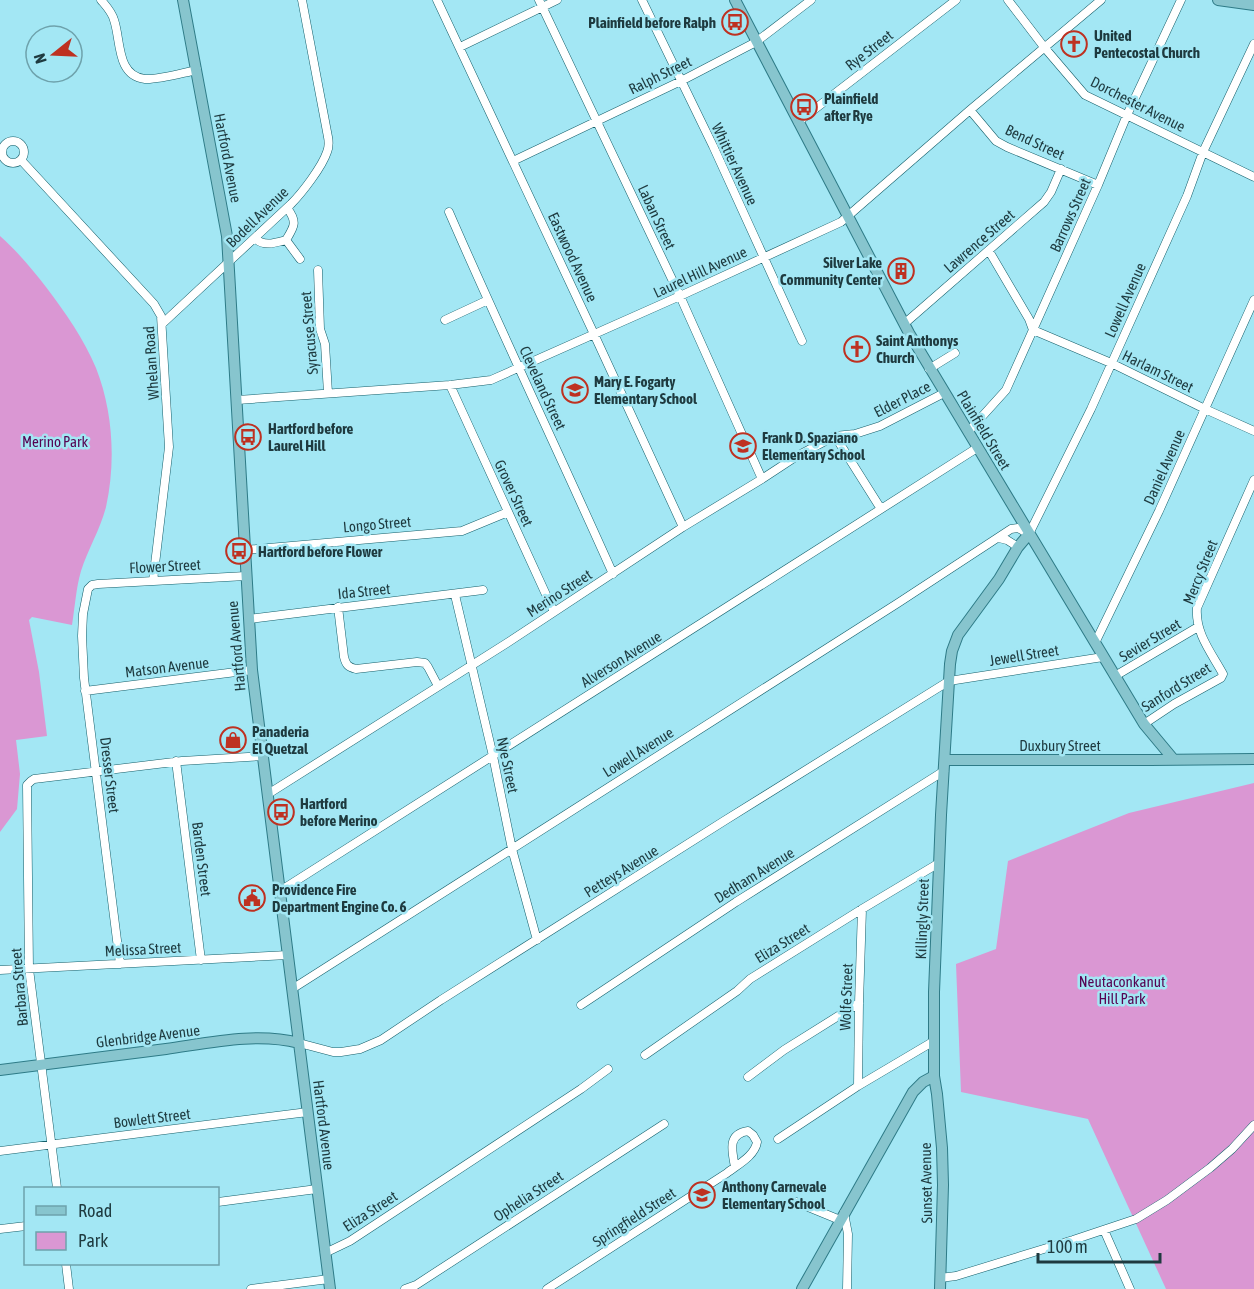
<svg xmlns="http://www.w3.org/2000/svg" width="1254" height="1289" viewBox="0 0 1254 1289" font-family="'Asap Condensed',sans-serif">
	<rect width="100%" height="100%" fill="#a3e7f4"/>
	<path fill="#da97d3" d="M0 236C17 251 32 269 46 287 65 312 84 339 96 368 113 411 116 462 106 507 100 530 88 549 81 571 76 588 75 607 72 625L32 617 29 620 39 672 47 736 16 740 20 774 17 809 0 832Z
		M1254 783V1289H1166L1088 1119 961 1092 956 964 996 949 1008 861 1129 813Z"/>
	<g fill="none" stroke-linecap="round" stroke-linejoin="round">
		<g stroke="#155f6a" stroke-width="9">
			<path id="minor" d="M101 0C106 6 112 12 114 20 121 39 116 76 145 79 158 80 182 73 197 70
				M437 0 594 334 683 527
				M539 0 680 296 762 479
				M642 0 713 146 802 341
				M1008 0 1044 47 1085 95 1254 177
				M460 47 557 0
				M970 110 996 141 1007 147 1098 185
				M798 122 956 0
				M2 152a11 11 0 1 1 22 0a11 11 0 1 1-22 0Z
				M21 160 154 304 161 316 169 447 153 581
				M513 161 681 81 756 42 811 0
				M449 212C502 334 559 453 613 574
				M255 238C263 247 275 243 286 240 294 227 298 222 287 208
				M286 240 300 259
				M989 251 1029 319 1033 330 1111 363 1205 409 1254 431
				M318 270 320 329 325 344 328 393
				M445 320 488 300
				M162 324 291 204C302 193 322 167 327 152 329 147 329 142 328 137L302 0
				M904 324 1044 202 1051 192 1061 169
				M929 369 955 353
				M450 385 554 612
				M237 400 450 385 491 380 680 296 841 222 970 110 1101 0
				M968 432 1006 390 1098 185 1127 115 1181 0
				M835 436 881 509
				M999 538 1007 540 1018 547
				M245 550 462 531 508 512
				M455 595 493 756 512 849 537 940
				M338 607 344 657C346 665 348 667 356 669L417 662 425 663 428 667 438 686
				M249 619 483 590
				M1095 643 1159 511 1254 300
				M1115 676 1198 627
				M85 691 252 670
				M1144 724 1174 704 1221 678 1223 674C1211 652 1195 633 1197 608L1254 480
				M176 761 201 960
				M268 794 507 643 683 527 762 479 797 456 835 436 855 434 880 426 944 393
				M280 891 977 448
				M120 964 84 678 82 636 83 614 88 589 92 585 98 584 246 576
				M0 970 288 955
				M292 989 898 603 1011 529 1018 528 1029 534 1091 409 1187 196 1203 152 1254 44
				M581 1005 736 902 944 771
				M299 1043 333 1052H341L360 1049 381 1040 441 1000 724 821 949 681 1103 657
				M645 1055 737 991 750 979 862 909 939 863
				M748 1077 784 1050 859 1003
				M858 1086 859 1003 862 909
				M778 1139 858 1086 934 1041
				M0 1151 308 1112
				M57 1188 29 969 27 785 31 781 34 779 182 761 263 756
				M218 1202 317 1189
				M796 1202 840 1220
				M844 1213 848 1234 847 1289
				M0 1229 26 1226
				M1104 1230 1130 1289
				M325 1253 350 1241 581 1089 608 1069
				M66 1264 69 1289
				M940 1278 956 1276 1073 1240 1136 1219 1167 1200 1210 1168 1232 1149 1254 1125
				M251 1289 329 1279
				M405 1289 416 1285 664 1124
				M547 1289 727 1173C737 1165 755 1156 757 1142L753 1135 748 1131C727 1134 732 1151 735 1167"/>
		</g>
		<g stroke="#2e7b87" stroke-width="12">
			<path id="major" d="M183 0 227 236 252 670 330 1289
				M735 0 909 333 1144 724 1174 760
				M1218 0 1254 5
				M945 760H1150L1254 759
				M0 1070C55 1063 110 1056 166 1049 209 1043 256 1032 299 1043
				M802 1289 913 1092 923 1082 934 1076
				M940 1289 943 1185 942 1148 937 1094 934 1076V992L941 815 950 664 952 651 958 635 999 579 1018 547 1029 534"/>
		</g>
		<use href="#minor" stroke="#fff" stroke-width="8"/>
		<use href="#major" stroke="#87c5ce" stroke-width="10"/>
	</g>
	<defs>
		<g id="bus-ring" transform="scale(1.35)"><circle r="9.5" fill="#a3e7f4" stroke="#be3121" stroke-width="1.5"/><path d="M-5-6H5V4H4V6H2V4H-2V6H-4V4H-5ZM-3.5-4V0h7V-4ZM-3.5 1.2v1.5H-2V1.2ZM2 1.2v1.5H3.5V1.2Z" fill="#be3121"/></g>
		<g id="church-ring" transform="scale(1.35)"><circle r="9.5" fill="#a3e7f4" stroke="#be3121" stroke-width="1.5"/><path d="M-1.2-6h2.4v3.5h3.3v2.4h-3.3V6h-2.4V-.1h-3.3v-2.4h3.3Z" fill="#be3121"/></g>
		<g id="building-ring" transform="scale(1.35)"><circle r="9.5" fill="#a3e7f4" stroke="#be3121" stroke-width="1.5"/><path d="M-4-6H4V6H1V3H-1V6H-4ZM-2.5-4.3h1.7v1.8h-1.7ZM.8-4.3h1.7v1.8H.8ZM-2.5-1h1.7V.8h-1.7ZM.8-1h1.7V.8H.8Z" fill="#be3121"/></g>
		<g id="school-ring" transform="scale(1.35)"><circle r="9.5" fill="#a3e7f4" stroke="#be3121" stroke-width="1.5"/><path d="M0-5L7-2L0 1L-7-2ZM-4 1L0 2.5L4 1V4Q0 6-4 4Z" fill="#be3121"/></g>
		<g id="shop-ring" transform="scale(1.35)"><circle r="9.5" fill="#a3e7f4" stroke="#be3121" stroke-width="1.5"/><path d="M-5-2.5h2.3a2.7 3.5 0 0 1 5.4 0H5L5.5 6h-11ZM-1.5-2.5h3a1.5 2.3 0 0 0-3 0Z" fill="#be3121"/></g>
		<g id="civic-ring" transform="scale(1.35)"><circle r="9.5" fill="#a3e7f4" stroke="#be3121" stroke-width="1.5"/><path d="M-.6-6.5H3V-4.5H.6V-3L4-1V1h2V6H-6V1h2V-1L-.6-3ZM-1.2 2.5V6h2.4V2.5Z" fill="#be3121"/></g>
	</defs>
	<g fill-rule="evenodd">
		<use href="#bus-ring" x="735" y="22"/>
		<use href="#church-ring" x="1074" y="44"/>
		<use href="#bus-ring" x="804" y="107"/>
		<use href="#building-ring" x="901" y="271"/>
		<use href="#church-ring" x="857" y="349"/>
		<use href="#school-ring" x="575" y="390"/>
		<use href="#bus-ring" x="248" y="437"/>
		<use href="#school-ring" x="743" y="446"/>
		<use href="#bus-ring" x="239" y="551"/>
		<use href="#shop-ring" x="233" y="740"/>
		<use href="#bus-ring" x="281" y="812"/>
		<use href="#civic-ring" x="252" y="898"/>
		<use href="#school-ring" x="702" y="1195"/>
	</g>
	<g text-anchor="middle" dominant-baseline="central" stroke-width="5" stroke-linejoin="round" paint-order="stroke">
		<g font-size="15" font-weight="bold" fill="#1e3a3f" stroke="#a3e7f4" text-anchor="start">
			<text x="716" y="22" text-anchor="end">Plainfield before Ralph</text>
			<text x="1094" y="35">United<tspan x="1094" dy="17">Pentecostal Church</tspan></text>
			<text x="824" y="98">Plainfield<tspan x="824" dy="17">after Rye</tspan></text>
			<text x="882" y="262" text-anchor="end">Silver Lake<tspan x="882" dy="17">Community Center</tspan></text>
			<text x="876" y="340">Saint Anthonys<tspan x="876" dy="17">Church</tspan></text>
			<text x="594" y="381">Mary E. Fogarty<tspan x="594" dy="17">Elementary School</tspan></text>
			<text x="268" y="428">Hartford before<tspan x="268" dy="17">Laurel Hill</tspan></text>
			<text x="762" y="437">Frank D. Spaziano<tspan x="762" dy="17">Elementary School</tspan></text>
			<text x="258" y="551">Hartford before Flower</text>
			<text x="252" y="731">Panaderia<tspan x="252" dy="17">El Quetzal</tspan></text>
			<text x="300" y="803">Hartford<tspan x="300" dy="17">before Merino</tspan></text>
			<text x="272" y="889">Providence Fire<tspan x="272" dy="17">Department Engine Co. 6</tspan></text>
			<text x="722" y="1186">Anthony Carnevale<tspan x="722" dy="17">Elementary School</tspan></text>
		</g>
		<g font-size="15" fill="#1e3a3f" stroke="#a3e7f4">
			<text transform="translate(869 50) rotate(-38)">Rye Street</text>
			<text transform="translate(660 75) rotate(-26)">Ralph Street</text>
			<text transform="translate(1138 104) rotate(27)">Dorchester Avenue</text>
			<text transform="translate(1035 142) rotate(25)">Bend Street</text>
			<text transform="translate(228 158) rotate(79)">Hartford Avenue</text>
			<text transform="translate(735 164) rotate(65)">Whittier Avenue</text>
			<text transform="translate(1070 215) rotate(-66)">Barrows Street</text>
			<text transform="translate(257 217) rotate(-44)">Bodell Avenue</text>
			<text transform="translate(657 217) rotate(65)">Laban Street</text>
			<text transform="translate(979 241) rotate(-41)">Lawrence Street</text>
			<text transform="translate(573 257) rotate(65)">Eastwood Avenue</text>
			<text transform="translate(700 272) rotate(-25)">Laurel Hill Avenue</text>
			<text transform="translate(1125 300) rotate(-66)">Lowell Avenue</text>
			<text transform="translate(309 333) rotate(-95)">Syracuse Street</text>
			<text transform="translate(151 363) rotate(-94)">Whelan Road</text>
			<text transform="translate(1158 371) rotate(26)">Harlam Street</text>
			<text transform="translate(543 388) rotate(65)">Cleveland Street</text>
			<text transform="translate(902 399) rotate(-27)">Elder Place</text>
			<text transform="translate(984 430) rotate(59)">Plainfield Street</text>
			<text transform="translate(1164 467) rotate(-66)">Daniel Avenue</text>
			<text transform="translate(514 493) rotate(65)">Grover Street</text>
			<text transform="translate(377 524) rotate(-5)">Longo Street</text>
			<text transform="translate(165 566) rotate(-3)">Flower Street</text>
			<text transform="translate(1200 572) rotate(-68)">Mercy Street</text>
			<text transform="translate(364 591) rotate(-6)">Ida Street</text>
			<text transform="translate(559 593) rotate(-33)">Merino Street</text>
			<text transform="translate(1150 640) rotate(-31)">Sevier Street</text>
			<text transform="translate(236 646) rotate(-95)">Hartford Avenue</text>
			<text transform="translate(1024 655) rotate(-9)">Jewell Street</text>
			<text transform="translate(621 659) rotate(-32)">Alverson Avenue</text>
			<text transform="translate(167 667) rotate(-7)">Matson Avenue</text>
			<text transform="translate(1176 687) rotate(-32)">Sanford Street</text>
			<text x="1060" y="745">Duxbury Street</text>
			<text transform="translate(638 752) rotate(-32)">Lowell Avenue</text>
			<text transform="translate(508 765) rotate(78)">Nye Street</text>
			<text transform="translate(110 775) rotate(83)">Dresser Street</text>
			<text transform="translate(202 859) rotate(83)">Barden Street</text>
			<text transform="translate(621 871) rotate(-32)">Petteys Avenue</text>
			<text transform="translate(754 875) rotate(-32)">Dedham Avenue</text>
			<text transform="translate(922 919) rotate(-88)">Killingly Street</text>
			<text transform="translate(782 943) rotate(-32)">Eliza Street</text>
			<text transform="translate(143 949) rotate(-3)">Melissa Street</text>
			<text transform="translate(19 987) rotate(-95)">Barbara Street</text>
			<text transform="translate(846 997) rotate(-88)">Wolfe Street</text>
			<text transform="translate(148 1036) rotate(-7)">Glenbridge Avenue</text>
			<text transform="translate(152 1118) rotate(-7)">Bowlett Street</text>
			<text transform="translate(324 1125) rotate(83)">Hartford Avenue</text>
			<text transform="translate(926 1183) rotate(-91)">Sunset Avenue</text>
			<text transform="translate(528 1196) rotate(-33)">Ophelia Street</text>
			<text transform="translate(370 1211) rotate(-33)">Eliza Street</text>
			<text transform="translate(634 1217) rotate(-33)">Springfield Street</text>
		</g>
		<g font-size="15" fill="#560452" stroke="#a3e7f4">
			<text x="55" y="441">Merino Park</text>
			<text x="1122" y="981">Neutaconkanut<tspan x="1122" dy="17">Hill Park</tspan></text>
		</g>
	</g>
	<rect x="24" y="1187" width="195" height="78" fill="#a3e7f4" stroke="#6ea2ac" stroke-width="1.5"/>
	<rect x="36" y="1206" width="30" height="9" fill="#87c5ce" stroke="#6ea2ac" stroke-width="1.5"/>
	<text x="78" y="1217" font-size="18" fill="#1e3a3f">Road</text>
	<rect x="36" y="1232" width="30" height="18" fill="#da97d3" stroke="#6ea2ac" stroke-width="1.5"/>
	<text x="78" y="1247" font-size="18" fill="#1e3a3f">Park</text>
	<g transform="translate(54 54) rotate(252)"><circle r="28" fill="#a3e7f4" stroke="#6ea2ac" stroke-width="1.5"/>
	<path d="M0-4.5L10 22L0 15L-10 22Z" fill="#be3121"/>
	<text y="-9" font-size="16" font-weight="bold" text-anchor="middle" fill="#1e3a3f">N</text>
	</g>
	<path d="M1038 1253v9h122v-9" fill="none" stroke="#1e3a3f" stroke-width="3"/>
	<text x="1047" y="1253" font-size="18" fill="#1e3a3f" stroke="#a3e7f4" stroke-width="4.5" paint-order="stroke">100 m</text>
</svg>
